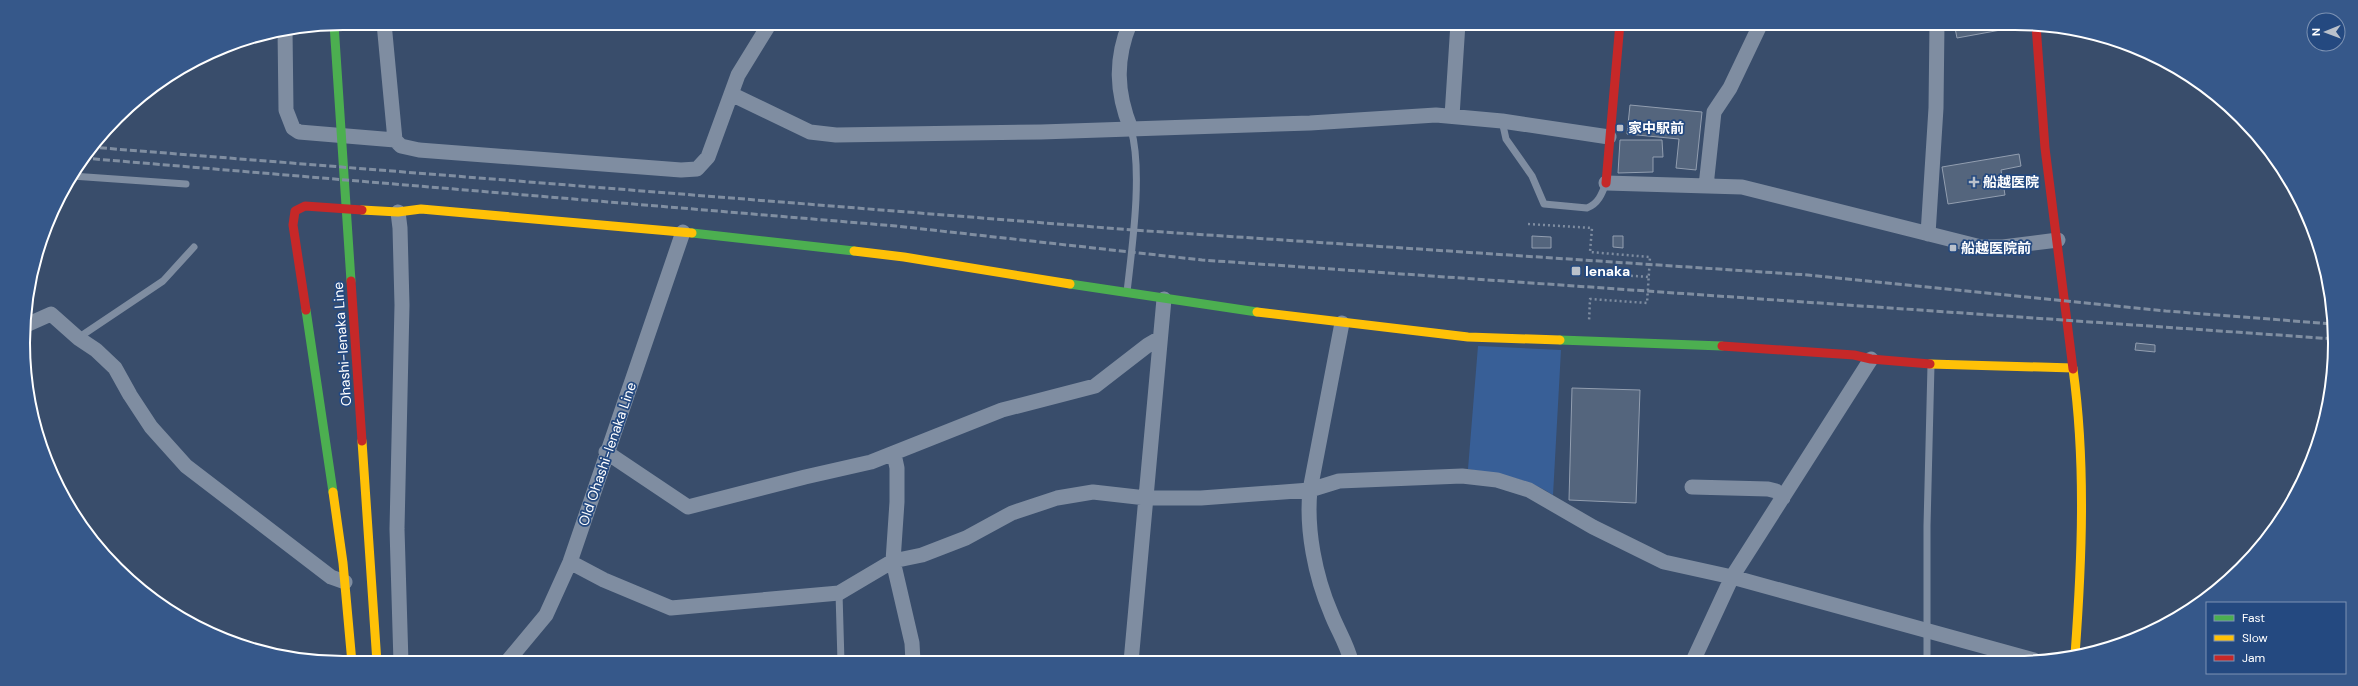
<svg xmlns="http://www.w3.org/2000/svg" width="2358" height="686" viewBox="0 0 2358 686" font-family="'DM Sans','Noto Sans JP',sans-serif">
	<rect width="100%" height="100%" fill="#394d6b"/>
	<path fill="#385f97" d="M1478 346 1561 350 1553 495C1528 478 1498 474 1468 469Z"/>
	<path fill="#54657d" stroke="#929eb0" d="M1954 23H2015L2017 27 1957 38Z
		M1630 105 1702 112 1696 170 1676 168 1679 139 1627 134Z
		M1620 140H1662L1663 157H1653V172L1618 173Z
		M2019 154 2021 166 2001 170 2005 195 1948 204 1942 167Z
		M1532 236 1551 237V248H1532Z
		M1613 236H1623V248L1613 247Z
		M2136 343 2155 345V352L2135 350Z
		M1572 388 1640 390 1636 503 1569 500Z"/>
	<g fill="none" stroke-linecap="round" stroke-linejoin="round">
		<path stroke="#7f8da1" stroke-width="2.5" stroke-dasharray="2 3" stroke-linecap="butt" d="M1528 224 1592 228 1590 252 1650 257 1647 303 1590 299 1589 322
			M1606 274 1649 277"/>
		<path stroke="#7f8da1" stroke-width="7" d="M1502 121 1506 139 1532 176 1544 204 1587 208C1598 204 1602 194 1606 183
			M72 176 186 184
			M1127 292C1132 247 1143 172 1131 129
			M78 338 163 281 194 247
			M839 593 841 662
			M401 658 423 663
			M1927 660V526L1931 365"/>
		<path stroke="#7f8da1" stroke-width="15" d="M1130 23C1115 59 1116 92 1131 129
			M285 29 286 110 293 128 299 132 395 140 384 23
			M731 94 810 132 836 135 1041 132 1310 123 1436 115 1502 121 1609 137
			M1452 116 1458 23
			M395 140 401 146 419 150 681 170 697 169 708 157 738 75 770 23
			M1606 183 1742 187 1981 247H2003L2058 240
			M1706 186 1714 112 1730 88 1761 23
			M398 212 400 228 402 305 397 529 401 663
			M1928 234 1936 108 1937 23
			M1342 323 1310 490C1306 529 1315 576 1331 613 1337 629 1347 644 1351 661
			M24 326 51 314 78 338 96 350 115 368 130 395 151 427 186 466 331 577 345 582
			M606 452 688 507 805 477 871 462 1002 410 1095 386 1148 345 1160 338
			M894 454 897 468V502L893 561 912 643 913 662
			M1692 487 1768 489 1776 491 1783 498
			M570 562 604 580 671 608 839 593 893 561 922 555 966 538 1012 513 1057 498 1093 492 1146 498H1201L1310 490 1339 481 1462 476 1497 480 1529 490 1593 527 1664 562 1732 577 2034 660
			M1693 661 1732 577 1871 359
			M1131 662 1164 299
			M506 663 546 615 570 562 683 232"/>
		<path stroke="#4caf50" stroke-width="9" d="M334 24 351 281
			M692 233 854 251
			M1070 284 1257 312
			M306 310 333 492
			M1560 340 1722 346"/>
		<path stroke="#ffc107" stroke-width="9" d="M362 210 398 212 421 209 692 233
			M854 251 904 257 1070 284
			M1257 312 1468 337 1560 340
			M1930 364 2073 368
			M2073 369C2086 463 2082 560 2075 655
			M362 441 377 663
			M333 492 343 563 352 663"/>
		<path stroke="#c62828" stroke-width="9" d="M2036 25 2045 148 2073 369
			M1606 183 1620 23
			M351 281 362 441
			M306 310 293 225 295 211 305 206 362 210
			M1722 346 1854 355 1871 359 1930 364"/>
		<path stroke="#808ea1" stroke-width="3" stroke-dasharray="7 3" stroke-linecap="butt" d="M90 147 1133 230 1808 275 2166 311 2333 324
			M83 158 896 226 1202 260 2335 339"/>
	</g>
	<g fill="#bac1cb" stroke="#244980" stroke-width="1.5">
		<rect x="1616" y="124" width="8" height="8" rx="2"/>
		<path d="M1972 176h4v4h4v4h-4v4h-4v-4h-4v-4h4z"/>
		<rect x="1949" y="244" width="8" height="8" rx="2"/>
		<rect x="1571" y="266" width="10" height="10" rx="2"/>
	</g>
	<g text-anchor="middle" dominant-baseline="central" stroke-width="3.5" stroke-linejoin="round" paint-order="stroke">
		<g font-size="14" font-weight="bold" fill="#fff" stroke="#244980" text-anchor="start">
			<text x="1628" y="128">家中駅前</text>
			<text x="1983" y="182">船越医院</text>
			<text x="1961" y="248">船越医院前</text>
			<text x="1585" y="271">Ienaka</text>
		</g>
		<g font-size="14" fill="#fff" stroke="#244980">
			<text transform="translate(342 344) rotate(-94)">Ohashi-Ienaka Line</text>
			<text transform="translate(607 454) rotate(-71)">Old Ohashi-Ienaka Line</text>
		</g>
	</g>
	<path d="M0 0H2358V686H0ZM343 30H2015A313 313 0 0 1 2328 343V343A313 313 0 0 1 2015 656H343A313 313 0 0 1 30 343V343A313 313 0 0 1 343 30Z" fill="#36588a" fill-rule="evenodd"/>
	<path fill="none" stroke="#fff" stroke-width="2" d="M343 30H2015A313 313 0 0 1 2328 343V343A313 313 0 0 1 2015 656H343A313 313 0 0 1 30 343V343A313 313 0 0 1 343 30Z"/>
	<rect x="2206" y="602" width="140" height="72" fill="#244980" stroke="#7c92b3"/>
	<rect x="2214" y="615" width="20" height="6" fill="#4caf50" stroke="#7c92b3"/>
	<text x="2242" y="622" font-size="12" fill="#ffffff">Fast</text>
	<rect x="2214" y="635" width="20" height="6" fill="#ffc107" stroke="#7c92b3"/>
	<text x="2242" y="642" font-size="12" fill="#ffffff">Slow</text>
	<rect x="2214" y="655" width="20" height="6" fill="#c62828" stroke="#7c92b3"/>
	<text x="2242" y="662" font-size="12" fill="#ffffff">Jam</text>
	<g transform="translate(2326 32) rotate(269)"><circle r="19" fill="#244980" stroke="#7c92b3"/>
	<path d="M0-3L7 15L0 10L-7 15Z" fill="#bac1cb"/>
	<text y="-6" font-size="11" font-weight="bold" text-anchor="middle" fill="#ffffff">N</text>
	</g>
</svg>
